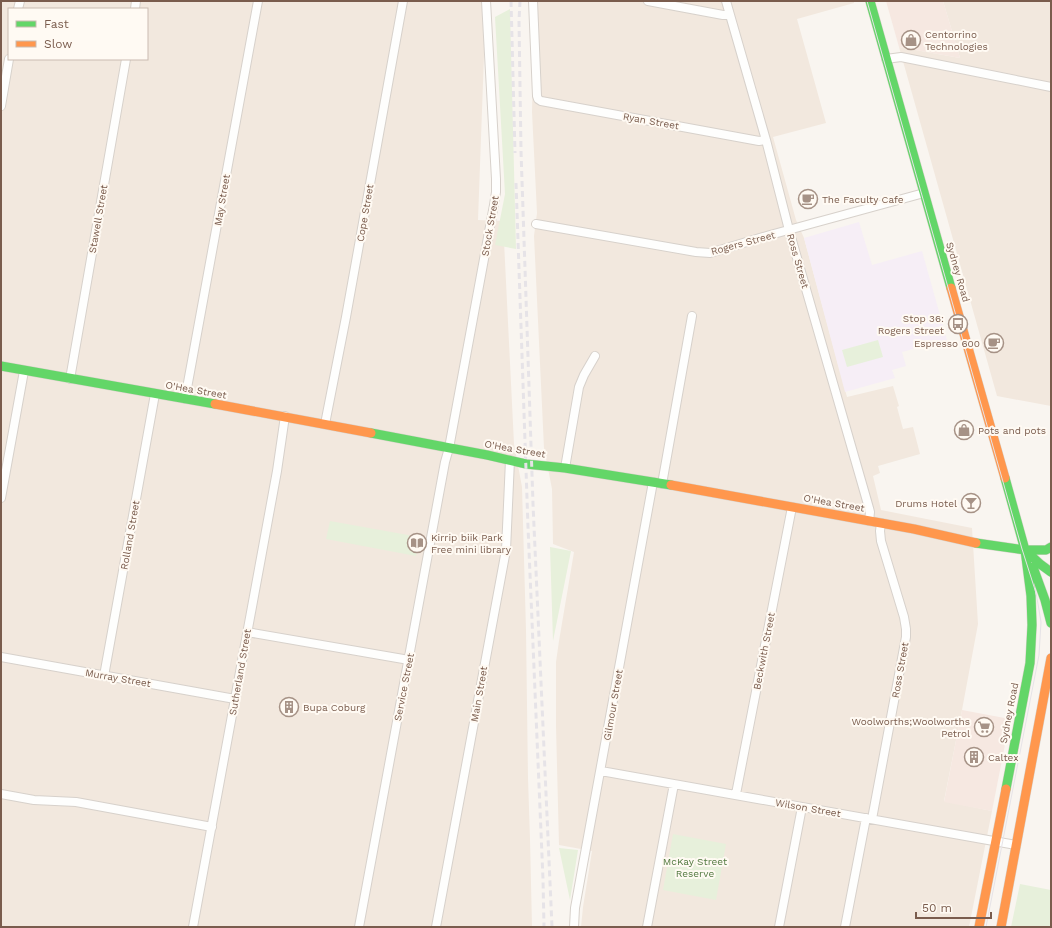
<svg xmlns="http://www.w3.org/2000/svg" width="1052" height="928" viewBox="0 0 1052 928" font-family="'Work Sans',sans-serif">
	<rect width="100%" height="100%" fill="#f9f5f0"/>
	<path fill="#f2e8de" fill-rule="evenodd" d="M1 1H486L478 220 503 221 514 444 522 487 526 630 528 778 530 839 532 927H1ZM9 9H147V59H9Z
		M531 1H854V3L797 19 826 123 773 137 796 220 804 238 847 397 893 386 899 406 897 407 903 429 913 427 920 454 878 466 880 473 873 476 881 510 972 528 978 624 962 710 944 801 992 811 969 927H581L583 907 592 851 559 845 556 726V662L559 641 574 552 553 544 552 489 544 448 534 236 537 213 532 112 533 65Z
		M943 1H1051V406L997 396 899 47 960 58Z"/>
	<path fill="#f6e8e1" d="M886 1H943L960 58 899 47Z
		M962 710 1010 719 992 811 944 802Z"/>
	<path fill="#f6eef6" d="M859 222 872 265 922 251 947 340 902 352 906 366 892 370 895 378 845 392 804 238Z"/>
	<path fill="#e7f0db" d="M510 9 516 249 495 245 505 194 495 17Z
		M878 340 883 357 847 367 842 350Z
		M330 521 419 537 416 556 326 539Z
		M550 547 571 551 553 641Z
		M673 834 726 844 716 900 663 890Z
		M559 848 578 850 570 900Z
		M1020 884 1051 890V927H1011Z"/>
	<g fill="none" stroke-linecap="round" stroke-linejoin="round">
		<g stroke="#d7d1cb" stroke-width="10">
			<path id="street" d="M533 1 537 96 538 99 541 101 759 141 766 140
				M648 1 723 15H730
				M726 1 766 140 789 230 869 508 870 512 869 521
				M18 9 20 1
				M135 9 136 1
				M886 59 901 57 1051 87
				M1 106 9 59
				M536 224 696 252 710 253 770 235 924 193
				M70 379 126 59
				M185 399 258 1
				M325 424 346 317 403 1
				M565 468 579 387 584 375 595 356
				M662 484 692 316
				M1 498 24 371
				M247 632 409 660
				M1 657 235 699
				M104 676 155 394
				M601 771 1016 845
				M1 794 34 800 76 802 212 827
				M736 794 792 507
				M872 819 906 637V629L904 617 881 541 880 531 881 523
				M193 927 277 471 285 416
				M359 927 445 462 449 448 494 205 496 192V179L486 1
				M436 927 506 550 510 460
				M574 927 575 908 653 482
				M647 927 674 784
				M779 927 802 807
				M845 927 866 818"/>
		</g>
		<g stroke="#d9d2cb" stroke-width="10">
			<path id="fast" d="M870 1 951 288
				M1 366 215 404
				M371 433 487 455 526 464 565 468 671 485
				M1005 478 1025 550 1031 596 1032 625 1030 663 1006 789
				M976 543 1025 550H1046L1051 547
				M1025 550 1040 564 1051 572
				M1033 567 1045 600 1051 623"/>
		</g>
		<g stroke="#d9d2cb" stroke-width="10">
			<path id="slow" d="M951 288 1005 478
				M215 404 371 433
				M671 485 914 529 976 543
				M979 927 1006 789
				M1001 927 1051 658"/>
		</g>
		<use href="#street" stroke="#fefefd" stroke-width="8"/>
		<use href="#fast" stroke="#63d668" stroke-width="9"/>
		<use href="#slow" stroke="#ff974d" stroke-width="9"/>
		<path stroke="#e6e3e7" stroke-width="1" d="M867 1 1022 549 1036 593 1038 604 1041 622 1039 655 986 927"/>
		<path stroke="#e6e3e7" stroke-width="3" stroke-dasharray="6 4" stroke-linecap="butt" d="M511 1 515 153
			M520 1 519 21 521 151 533 504 552 927
			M516 183 528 527 543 879 544 927"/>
	</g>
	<defs>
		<g id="shop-ring" transform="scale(1)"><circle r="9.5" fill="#fffaf3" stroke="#a69286" stroke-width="1.5"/><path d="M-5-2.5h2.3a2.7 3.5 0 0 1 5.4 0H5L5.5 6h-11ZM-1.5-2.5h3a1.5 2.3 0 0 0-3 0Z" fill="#a69286"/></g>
		<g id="cafe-ring" transform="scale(1)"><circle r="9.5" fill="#fffaf3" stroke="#a69286" stroke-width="1.5"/><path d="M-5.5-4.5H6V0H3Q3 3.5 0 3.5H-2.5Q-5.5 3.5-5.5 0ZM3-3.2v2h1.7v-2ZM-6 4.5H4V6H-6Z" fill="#a69286"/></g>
		<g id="bus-ring" transform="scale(1)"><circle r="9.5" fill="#fffaf3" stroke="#a69286" stroke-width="1.5"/><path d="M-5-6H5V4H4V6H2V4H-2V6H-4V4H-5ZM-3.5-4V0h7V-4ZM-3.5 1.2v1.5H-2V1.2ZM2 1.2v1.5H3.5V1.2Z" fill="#a69286"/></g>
		<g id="bar-ring" transform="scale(1)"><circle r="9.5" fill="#fffaf3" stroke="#a69286" stroke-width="1.5"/><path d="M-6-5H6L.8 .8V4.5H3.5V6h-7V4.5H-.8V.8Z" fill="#a69286"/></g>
		<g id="library-ring" transform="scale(1)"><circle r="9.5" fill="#fffaf3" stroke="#a69286" stroke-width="1.5"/><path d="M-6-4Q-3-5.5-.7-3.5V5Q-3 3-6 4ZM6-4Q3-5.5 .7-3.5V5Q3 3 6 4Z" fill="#a69286"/></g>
		<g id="building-ring" transform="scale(1)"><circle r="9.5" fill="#fffaf3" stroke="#a69286" stroke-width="1.5"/><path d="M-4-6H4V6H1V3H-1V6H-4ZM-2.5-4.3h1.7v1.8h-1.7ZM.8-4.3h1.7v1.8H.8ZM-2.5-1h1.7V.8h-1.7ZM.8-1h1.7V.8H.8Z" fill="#a69286"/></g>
		<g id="supermarket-ring" transform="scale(1)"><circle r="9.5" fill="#fffaf3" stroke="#a69286" stroke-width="1.5"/><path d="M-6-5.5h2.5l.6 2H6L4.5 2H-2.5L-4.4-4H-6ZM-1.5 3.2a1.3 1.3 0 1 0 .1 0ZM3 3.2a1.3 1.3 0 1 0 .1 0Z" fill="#a69286"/></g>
	</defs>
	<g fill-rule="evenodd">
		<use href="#shop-ring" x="911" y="40"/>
		<use href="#cafe-ring" x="808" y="199"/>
		<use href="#bus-ring" x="958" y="324"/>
		<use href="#cafe-ring" x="994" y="343"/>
		<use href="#shop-ring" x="964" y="430"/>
		<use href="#bar-ring" x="971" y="503"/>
		<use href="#library-ring" x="417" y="543"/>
		<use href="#building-ring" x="289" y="707"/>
		<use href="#supermarket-ring" x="984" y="727"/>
		<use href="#building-ring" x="974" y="757"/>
	</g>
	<g text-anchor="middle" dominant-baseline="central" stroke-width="4" stroke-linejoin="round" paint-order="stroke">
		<g font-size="10" fill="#7a5c4d" stroke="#fffaf3" text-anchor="start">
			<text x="925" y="34">Centorrino<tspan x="925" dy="12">Technologies</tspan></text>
			<text x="822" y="199">The Faculty Cafe</text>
			<text x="944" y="318" text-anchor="end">Stop 36:<tspan x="944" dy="12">Rogers Street</tspan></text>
			<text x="980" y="343" text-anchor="end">Espresso 600</text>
			<text x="978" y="430">Pots and pots</text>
			<text x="957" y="503" text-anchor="end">Drums Hotel</text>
			<text x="431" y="537">Kirrip biik Park<tspan x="431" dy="12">Free mini library</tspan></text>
			<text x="303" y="707">Bupa Coburg</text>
			<text x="970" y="721" text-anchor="end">Woolworths;Woolworths<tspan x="970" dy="12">Petrol</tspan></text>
			<text x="988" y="757">Caltex</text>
		</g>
		<g font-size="10" fill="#7a5c4d" stroke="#fffaf3">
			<text transform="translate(651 121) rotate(10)">Ryan Street</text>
			<text transform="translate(222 200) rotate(-80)">May Street</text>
			<text transform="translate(365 213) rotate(-80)">Cope Street</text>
			<text transform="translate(98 219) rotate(-80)">Stawell Street</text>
			<text transform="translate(490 226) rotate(-80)">Stock Street</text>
			<text transform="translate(743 243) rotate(-15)">Rogers Street</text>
			<text transform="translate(798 261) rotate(74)">Ross Street</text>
			<text transform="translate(958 272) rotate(74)">Sydney Road</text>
			<text transform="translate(196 390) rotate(10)">O'Hea Street</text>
			<text transform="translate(515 449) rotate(10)">O'Hea Street</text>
			<text transform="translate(834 503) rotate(10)">O'Hea Street</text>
			<text transform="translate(130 535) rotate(-80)">Rolland Street</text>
			<text transform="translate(764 651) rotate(-79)">Beckwith Street</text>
			<text transform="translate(900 670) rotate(-80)">Ross Street</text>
			<text transform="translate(240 672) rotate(-80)">Sutherland Street</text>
			<text transform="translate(118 678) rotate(10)">Murray Street</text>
			<text transform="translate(404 687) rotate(-79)">Service Street</text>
			<text transform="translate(479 694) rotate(-80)">Main Street</text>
			<text transform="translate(613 705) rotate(-80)">Gilmour Street</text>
			<text transform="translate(1009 713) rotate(-79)">Sydney Road</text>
			<text transform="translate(808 808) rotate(10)">Wilson Street</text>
		</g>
		<g font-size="10" fill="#537a41" stroke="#fffaf3">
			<text x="695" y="861">McKay Street<tspan x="695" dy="12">Reserve</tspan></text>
		</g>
	</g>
	<rect width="1052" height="928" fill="none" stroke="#7a5c4d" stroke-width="4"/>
	<rect x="8" y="8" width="140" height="52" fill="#fffaf3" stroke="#cabbb1"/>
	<rect x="16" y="21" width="20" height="6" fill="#63d668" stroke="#cabbb1"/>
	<text x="44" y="28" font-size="12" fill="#7a5c4d">Fast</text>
	<rect x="16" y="41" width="20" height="6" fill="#ff974d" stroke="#cabbb1"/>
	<text x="44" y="48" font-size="12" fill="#7a5c4d">Slow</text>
	<path d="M916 912v6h75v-6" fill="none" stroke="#7a5c4d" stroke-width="2"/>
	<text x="922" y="912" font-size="12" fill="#7a5c4d" stroke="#fffaf3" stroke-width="3" paint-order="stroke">50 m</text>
</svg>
